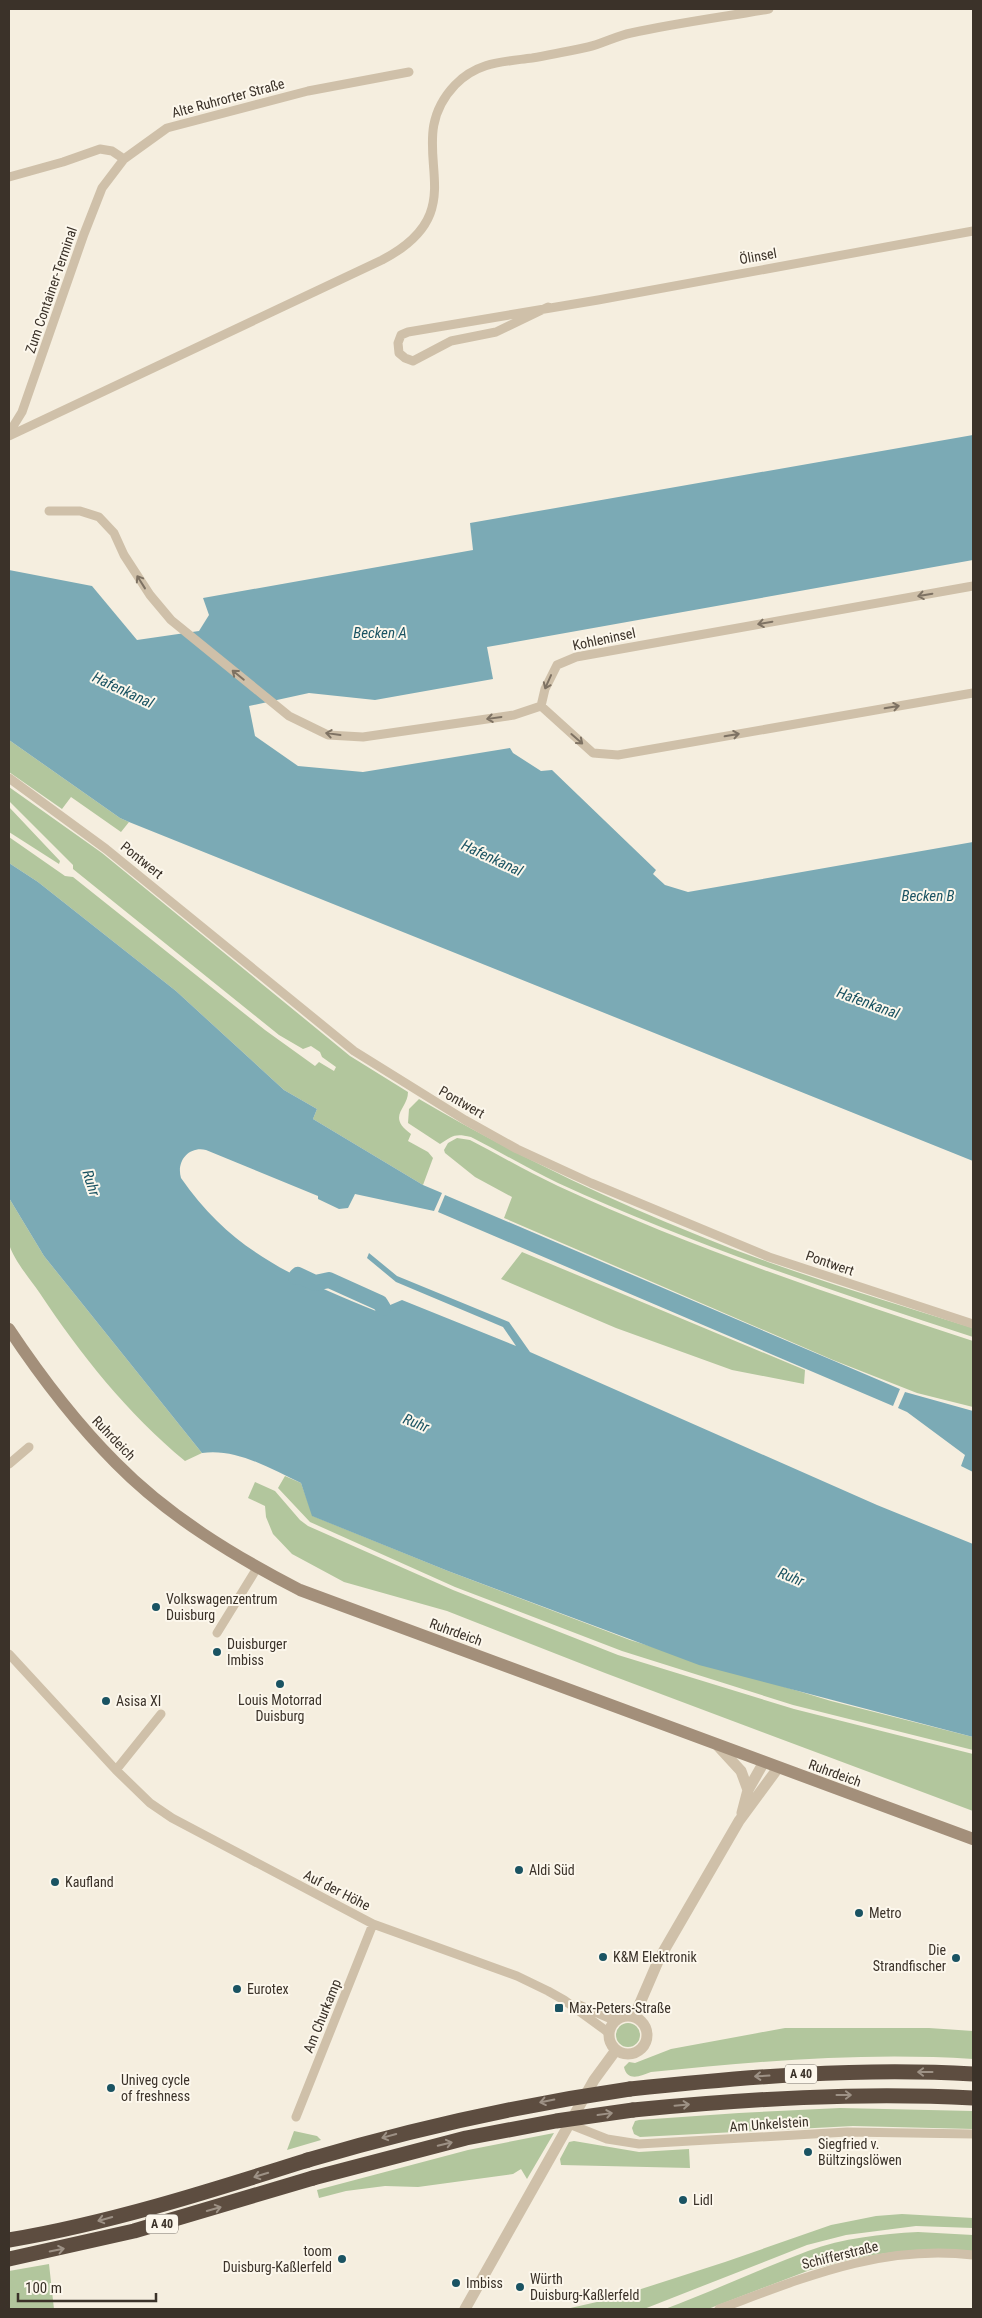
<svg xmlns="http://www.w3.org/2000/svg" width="982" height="2318" viewBox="0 0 982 2318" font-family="'Roboto Condensed',sans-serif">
	<rect width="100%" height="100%" fill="#f5eedf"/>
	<path fill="#b2c69d" d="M9 740 120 818 129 822 121 832 71 797 62 809 9 772Z
		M9 787 102 853 350 1056 408 1092C408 1109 386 1116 411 1134L408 1141 428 1152 433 1158 423 1185 313 1119 317 1109 284 1090 176 991 38 882 9 863V837L65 876 73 877 265 1030 315 1066 319 1062 334 1071 336 1067 322 1057 320 1052 311 1046 303 1049 279 1035 73 869V865L9 801Z
		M9 807 60 861 59 864 9 832Z
		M419 1099C530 1164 647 1218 768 1262 836 1286 905 1307 973 1328V1337C833 1291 693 1245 558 1183 529 1169 500 1152 471 1137 454 1133 453 1136 440 1144L408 1123 409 1109Z
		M457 1138 470 1140C499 1155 528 1172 558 1186 692 1248 832 1295 973 1341V1407L917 1393 833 1360 504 1218 512 1197 475 1177 445 1153 444 1150 448 1143Z
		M9 1198 44 1256 202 1453 185 1461C127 1413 81 1355 39 1292 30 1279 13 1259 9 1244 6 1233 9 1211 9 1198Z
		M522 1252 805 1370 804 1384 732 1370 616 1328 501 1279Z
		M285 1476 301 1483 313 1516 448 1571 630 1640 831 1701 973 1737V1750L793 1705 622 1651 455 1587 310 1522 278 1488Z
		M255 1482 275 1491 300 1520 308 1526 453 1590 618 1655 794 1709 973 1754V1811L605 1673 447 1611 344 1582 292 1554 273 1534 266 1517 265 1506 248 1498Z
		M616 2035a12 12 0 1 1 24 0a12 12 0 1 1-24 0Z
		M785 2028H929L973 2031V2059C866 2052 758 2061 651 2072 641 2076 627 2082 624 2067L629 2062 635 2063 671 2049Z
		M840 2108 973 2111V2129L853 2126 640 2137 634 2134 632 2128 635 2121 639 2120 739 2113Z
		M294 2131 317 2136 321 2140 287 2150Z
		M554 2133 527 2179 521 2169 513 2174 418 2187 385 2186 346 2191 319 2198 317 2190 468 2150Z
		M574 2141 639 2152 689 2149 690 2168 561 2165 560 2159 569 2142Z
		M902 2214 973 2218V2228L916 2226 846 2235 807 2245 644 2309H566L610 2299 725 2262 831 2225 876 2216Z
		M918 2232 973 2235V2251L927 2250 887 2253 851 2259 810 2270 708 2309H665C713 2291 760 2269 808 2251 843 2238 881 2234 918 2232Z
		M49 2264 54 2309H9V2271Z"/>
	<path fill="#7baab5" d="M973 435V560L487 647 493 679 375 700 309 693 249 706 255 736 298 766 363 772 510 748 513 753 541 771 552 770 656 870 653 874 665 885 688 892 973 842V1161L129 822 120 818 9 740V570L92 586 137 640 199 631 209 615 203 598 473 550 470 523Z
		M9 863 38 882 176 991 284 1090 317 1109 313 1119 423 1185 442 1193 434 1211 355 1194 348 1208 339 1209 318 1199V1196L206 1150C189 1146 176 1161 181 1178 232 1252 295 1278 376 1311L402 1300 516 1346 503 1327 396 1282 367 1258 369 1253 397 1276 509 1322 530 1352 877 1505 973 1544V1737L699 1665 448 1571 312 1516 301 1483C271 1469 237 1448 202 1453L44 1256 9 1198Z
		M445 1195 900 1389 893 1406 438 1212Z
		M905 1392 973 1411V1472L961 1466 965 1455 907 1412 898 1408Z"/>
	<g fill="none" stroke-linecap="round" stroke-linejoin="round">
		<path stroke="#7baab5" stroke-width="16" d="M296 1277 298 1275 315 1283 329 1280 380 1303 383 1308"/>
		<path stroke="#cfc0a9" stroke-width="9" d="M9 177 63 162 100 149 112 151 124 159
			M548 307 496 332 451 341 413 361 405 358 399 353 398 343 401 335 408 332 598 300 973 231
			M9 433 22 412 84 234 102 188 124 159 167 128 308 91 409 72
			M9 436 382 260C483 207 396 147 455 85 477 62 502 62 532 58 550 55 569 51 588 47 602 44 616 36 631 33 677 23 723 17 769 9
			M49 511H80L99 517 114 533 124 555 150 595 171 620 289 716 328 735 363 737 514 715 541 706
			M541 706 545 689 557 665 576 657 973 586
			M541 706 593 753 618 755 973 693
			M9 778 106 849 354 1051 465 1120 517 1149 591 1183 769 1257 973 1324
			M9 1464 29 1447
			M217 1633 257 1568
			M9 1654 116 1770 150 1803 172 1818 373 1924 517 1976 548 1991 564 2000 609 2033
			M116 1770 161 1714
			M579 2005 616 2021
			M296 2117 373 1924
			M569 2124 607 2139 639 2144 847 2132 973 2134
			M719 2309C803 2278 881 2244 973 2255"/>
		<path stroke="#cfc0a9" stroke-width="11" d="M718 1746 741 1771 748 1790
			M742 1813 748 1790 764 1762
			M609 2035a19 19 0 1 1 38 0a19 19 0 1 1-38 0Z
			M634 2017 659 1959 739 1821 778 1768
			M465 2309 594 2080 616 2050"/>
		<path stroke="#a38f7a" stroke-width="12" d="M9 1329C41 1377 75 1422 116 1463 168 1516 234 1556 300 1590L973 1839"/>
		<path stroke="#5d4d40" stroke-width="15" d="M630 2089C744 2077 859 2067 973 2074
			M633 2110C747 2099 859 2092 973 2098
			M9 2240C110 2223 210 2191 308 2160
			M9 2259 134 2231 313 2178"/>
		<path stroke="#5d4d40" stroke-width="15" d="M308 2160C416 2128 519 2105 630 2089
			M313 2178 466 2138 556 2121 633 2110"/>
	</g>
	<defs><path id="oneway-shaft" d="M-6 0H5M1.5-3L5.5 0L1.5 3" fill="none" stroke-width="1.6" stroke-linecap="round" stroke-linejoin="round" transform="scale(1.25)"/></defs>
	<g stroke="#7e7263">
		<use href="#oneway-shaft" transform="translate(141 582) rotate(-122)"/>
		<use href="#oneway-shaft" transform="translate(925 595) rotate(170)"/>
		<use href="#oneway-shaft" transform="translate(765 623) rotate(170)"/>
		<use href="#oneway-shaft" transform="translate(238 675) rotate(-141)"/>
		<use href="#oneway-shaft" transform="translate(548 682) rotate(114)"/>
		<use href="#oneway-shaft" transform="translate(892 707) rotate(-10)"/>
		<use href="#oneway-shaft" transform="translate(494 718) rotate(172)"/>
		<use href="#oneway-shaft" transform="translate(333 734) rotate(-172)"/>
		<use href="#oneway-shaft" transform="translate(732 735) rotate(-10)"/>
		<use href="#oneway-shaft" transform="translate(577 739) rotate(41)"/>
	</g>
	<g stroke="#9d9185">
		<use href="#oneway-shaft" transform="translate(925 2072) rotate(180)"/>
		<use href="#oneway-shaft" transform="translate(762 2076) rotate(177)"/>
		<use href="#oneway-shaft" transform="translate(844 2095)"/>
		<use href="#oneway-shaft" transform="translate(547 2101) rotate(169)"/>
		<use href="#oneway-shaft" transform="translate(682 2105) rotate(-5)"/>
		<use href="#oneway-shaft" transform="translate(605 2114) rotate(-8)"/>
		<use href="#oneway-shaft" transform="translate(389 2136) rotate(165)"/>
		<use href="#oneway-shaft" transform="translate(445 2144) rotate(-14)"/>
		<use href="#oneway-shaft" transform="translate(261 2175) rotate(163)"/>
		<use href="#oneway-shaft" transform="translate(214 2209) rotate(-16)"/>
		<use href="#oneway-shaft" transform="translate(105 2219) rotate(164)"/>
		<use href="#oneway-shaft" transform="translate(57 2250) rotate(-11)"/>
	</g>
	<g fill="#1a5362" stroke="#fcf7ec" stroke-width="2">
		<circle cx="156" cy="1607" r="5"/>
		<circle cx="217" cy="1652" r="5"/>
		<circle cx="280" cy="1684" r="5"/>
		<circle cx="106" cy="1701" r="5"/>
		<circle cx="519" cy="1870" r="5"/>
		<circle cx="55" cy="1882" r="5"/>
		<circle cx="859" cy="1913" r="5"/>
		<circle cx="603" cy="1957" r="5"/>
		<circle cx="956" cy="1958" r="5"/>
		<circle cx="237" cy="1989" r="5"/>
		<rect x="554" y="2003" width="10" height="10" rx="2.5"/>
		<circle cx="111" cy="2088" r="5"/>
		<circle cx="808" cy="2152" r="5"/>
		<circle cx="683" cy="2200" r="5"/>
		<circle cx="342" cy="2259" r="5"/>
		<circle cx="456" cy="2283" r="5"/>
		<circle cx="520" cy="2287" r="5"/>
	</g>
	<g text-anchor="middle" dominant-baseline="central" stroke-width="4" stroke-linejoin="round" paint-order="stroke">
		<g fill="#fcf7ec" stroke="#756d64" stroke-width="1">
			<rect x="785" y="2064.5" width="32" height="19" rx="4"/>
			<rect x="146" y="2214.5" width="32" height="19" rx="4"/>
		</g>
		<g font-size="12" font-weight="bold" fill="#3b3229">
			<text x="801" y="2074">A 40</text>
			<text x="162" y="2224">A 40</text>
		</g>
		<g font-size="14" fill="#3b3229" stroke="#fcf7ec">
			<text transform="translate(228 98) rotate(-15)">Alte Ruhrorter Straße</text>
			<text transform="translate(758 256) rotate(-10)">Ölinsel</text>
			<text transform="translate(51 290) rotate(-71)">Zum Container-Terminal</text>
			<text transform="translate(604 639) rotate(-12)">Kohleninsel</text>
			<text transform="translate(142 860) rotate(39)">Pontwert</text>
			<text transform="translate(462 1102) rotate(30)">Pontwert</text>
			<text transform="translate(830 1263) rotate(19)">Pontwert</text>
			<text transform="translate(114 1438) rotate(46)">Ruhrdeich</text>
			<text transform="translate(456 1632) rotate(20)">Ruhrdeich</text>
			<text transform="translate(835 1773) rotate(20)">Ruhrdeich</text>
			<text transform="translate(337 1890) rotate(27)">Auf der Höhe</text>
			<text transform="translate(322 2016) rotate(-68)">Am Churkamp</text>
			<text transform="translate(769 2124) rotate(-4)">Am Unkelstein</text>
			<text transform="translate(840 2255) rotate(-14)">Schifferstraße</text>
		</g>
		<g font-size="14" fill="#3b3229" stroke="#fcf7ec" text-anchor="start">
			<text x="166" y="1599">Volkswagenzentrum<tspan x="166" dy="16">Duisburg</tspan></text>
			<text x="227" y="1644">Duisburger<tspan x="227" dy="16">Imbiss</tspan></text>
			<text x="280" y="1700" text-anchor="middle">Louis Motorrad<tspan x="280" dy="16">Duisburg</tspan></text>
			<text x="116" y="1701">Asisa XI</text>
			<text x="529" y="1870">Aldi Süd</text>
			<text x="65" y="1882">Kaufland</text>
			<text x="869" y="1913">Metro</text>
			<text x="946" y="1950" text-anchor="end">Die<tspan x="946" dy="16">Strandfischer</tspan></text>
			<text x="613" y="1957">K&amp;M Elektronik</text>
			<text x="247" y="1989">Eurotex</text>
			<text x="569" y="2008">Max-Peters-Straße</text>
			<text x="121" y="2080">Univeg cycle<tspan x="121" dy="16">of freshness</tspan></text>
			<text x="818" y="2144">Siegfried v.<tspan x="818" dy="16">Bültzingslöwen</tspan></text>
			<text x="693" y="2200">Lidl</text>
			<text x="332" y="2251" text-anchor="end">toom<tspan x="332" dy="16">Duisburg-Kaßlerfeld</tspan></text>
			<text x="530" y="2279">Würth<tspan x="530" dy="16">Duisburg-Kaßlerfeld</tspan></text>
			<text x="466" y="2283">Imbiss</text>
		</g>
		<g font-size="15" font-style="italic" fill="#1a5362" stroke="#fcf7ec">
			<text x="380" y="633">Becken A</text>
			<text transform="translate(123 690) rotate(25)">Hafenkanal</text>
			<text transform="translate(492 858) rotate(25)">Hafenkanal</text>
			<text x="928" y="896">Becken B</text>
			<text transform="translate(868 1003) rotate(20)">Hafenkanal</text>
			<text transform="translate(91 1183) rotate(72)">Ruhr</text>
			<text transform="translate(416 1423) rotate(22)">Ruhr</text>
			<text transform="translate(791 1577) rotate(22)">Ruhr</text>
		</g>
	</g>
	<rect width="982" height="2318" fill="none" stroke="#3b3229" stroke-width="20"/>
	<path d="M18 2293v8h138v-8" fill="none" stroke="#3b3229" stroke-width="2.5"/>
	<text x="25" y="2293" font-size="15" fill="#3b3229" stroke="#fcf7ec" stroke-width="4" paint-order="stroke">100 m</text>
</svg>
